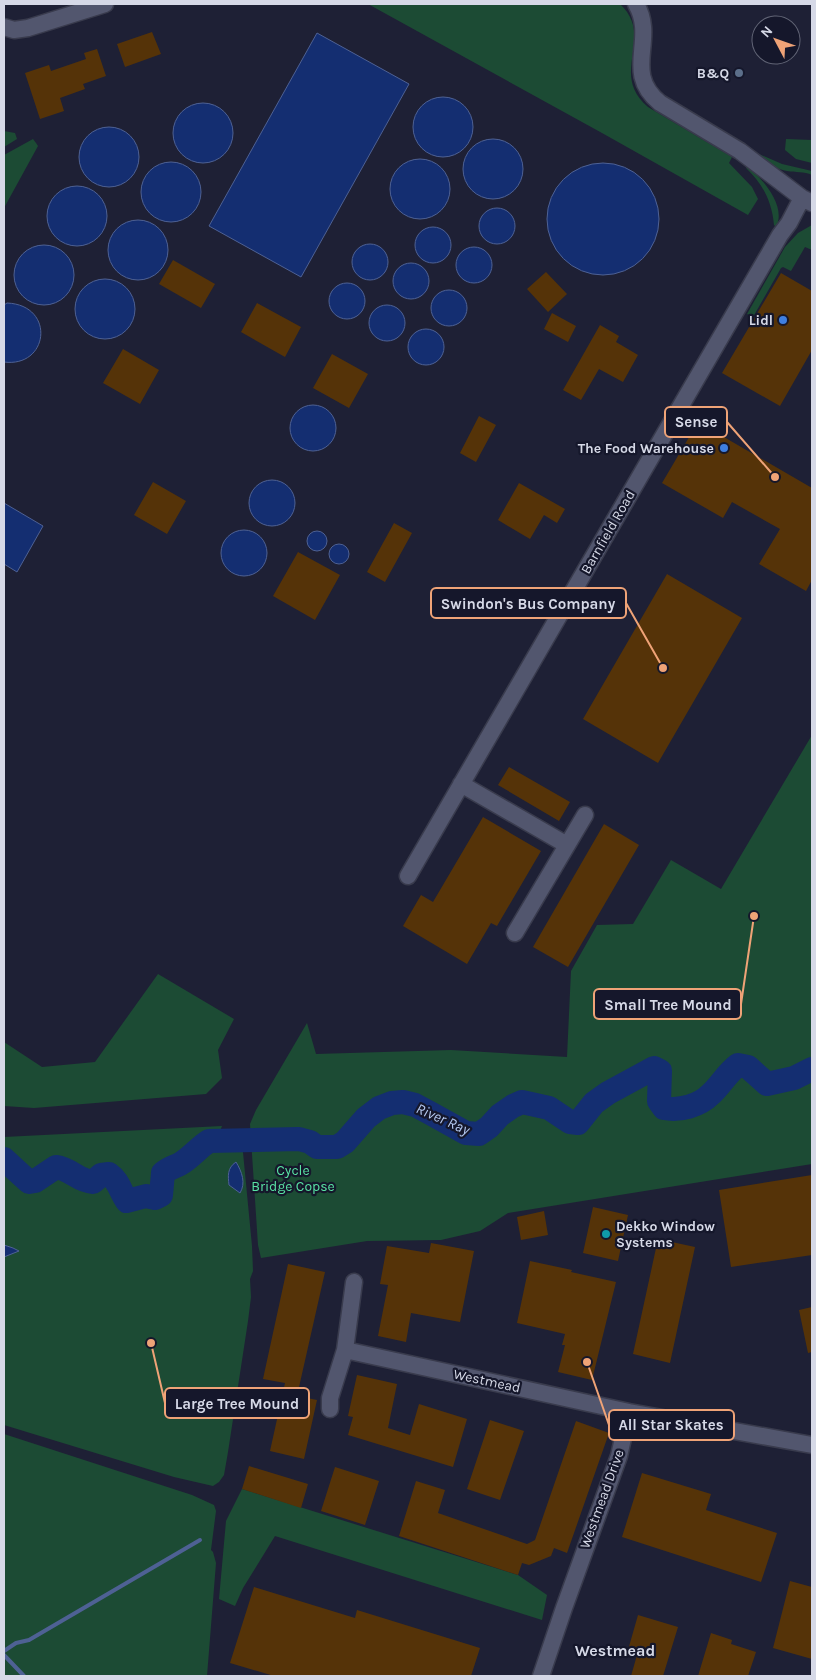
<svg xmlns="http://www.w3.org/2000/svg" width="816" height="1680" viewBox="0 0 816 1680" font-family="Karla,sans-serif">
	<rect width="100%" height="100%" fill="#1e2035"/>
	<path fill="#1c4b34" d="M368 4H620C656 38 608 73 648 107L732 157 729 163 752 187 758 199 748 215 602 133Z
		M4 131 15 133 17 139 4 147Z
		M33 139 36 143 38 146 4 208V155Z
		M786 139 812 140V163L796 159 785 150Z
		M759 154 782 164 812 171V175C804 171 796 173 787 171 776 169 767 162 758 156Z
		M747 166C762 178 787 206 776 227L774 225C772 202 763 184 746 168Z
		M812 225V250L805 247 791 271 783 267 781 268 753 317 747 314 785 247 798 233Z
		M812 735V1164L508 1213 480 1231 441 1240 367 1241 261 1258 258 1245 250 1124 256 1110 307 1023 316 1054 451 1050 567 1057 571 971 597 925 633 924 671 860 721 889Z
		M158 974 234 1019 218 1050 222 1078 206 1094 34 1108 4 1106V1042L42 1067 95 1062Z
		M222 1126 220 1131 171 1162 160 1172 153 1189 148 1192 133 1191 116 1169 91 1173 78 1166 56 1160 41 1168 34 1176 30 1178 4 1155V1137Z
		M242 1142 252 1246 253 1271 250 1279 251 1297 248 1321 228 1452 224 1475 219 1482 213 1486 174 1477 4 1425V1163L26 1184 36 1186 46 1181 56 1171C72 1172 87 1196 103 1179 117 1179 117 1196 127 1204L144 1200 155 1202C174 1190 161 1187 167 1173L179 1169 207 1146 216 1144Z
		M4 1434 192 1495 214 1505 216 1511 211 1550 213 1552 216 1563 207 1676H4Z
		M242 1489 518 1575 547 1595 542 1620 275 1536 243 1588 235 1606 219 1599 226 1521Z"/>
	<path fill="#142e71" stroke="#4e6194" d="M317 33 409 84 301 277 209 226Z
		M413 127a30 30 0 1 1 60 0a30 30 0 1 1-60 0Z
		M173 133a30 30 0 1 1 60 0a30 30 0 1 1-60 0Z
		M79 157a30 30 0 1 1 60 0a30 30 0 1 1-60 0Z
		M463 169a30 30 0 1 1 60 0a30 30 0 1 1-60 0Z
		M390 189a30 30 0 1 1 60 0a30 30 0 1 1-60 0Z
		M141 192a30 30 0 1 1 60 0a30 30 0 1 1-60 0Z
		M547 219a56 56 0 1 1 112 0a56 56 0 1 1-112 0Z
		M47 216a30 30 0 1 1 60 0a30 30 0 1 1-60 0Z
		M479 226a18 18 0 1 1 36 0a18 18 0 1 1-36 0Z
		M108 250a30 30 0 1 1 60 0a30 30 0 1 1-60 0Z
		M415 245a18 18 0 1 1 36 0a18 18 0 1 1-36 0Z
		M352 262a18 18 0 1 1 36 0a18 18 0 1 1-36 0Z
		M14 275a30 30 0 1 1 60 0a30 30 0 1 1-60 0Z
		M456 265a18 18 0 1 1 36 0a18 18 0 1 1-36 0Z
		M393 281a18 18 0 1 1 36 0a18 18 0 1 1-36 0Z
		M75 309a30 30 0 1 1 60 0a30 30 0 1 1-60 0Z
		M329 301a18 18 0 1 1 36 0a18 18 0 1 1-36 0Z
		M431 308a18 18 0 1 1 36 0a18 18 0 1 1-36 0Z
		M7 303C56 305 49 368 4 362V305Z
		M369 323a18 18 0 1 1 36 0a18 18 0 1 1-36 0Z
		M408 347a18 18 0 1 1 36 0a18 18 0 1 1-36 0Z
		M290 428a23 23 0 1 1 46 0a23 23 0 1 1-46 0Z
		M249 503a23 23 0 1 1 46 0a23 23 0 1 1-46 0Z
		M4 503 43 526 17 572 4 564Z
		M221 553a23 23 0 1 1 46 0a23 23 0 1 1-46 0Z
		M307 541a10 10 0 1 1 20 0a10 10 0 1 1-20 0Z
		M329 554a10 10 0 1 1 20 0a10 10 0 1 1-20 0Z
		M236 1162C242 1172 246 1183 240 1193L229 1185C228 1176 227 1168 236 1162Z
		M4 1245 13 1248 19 1251 4 1257Z"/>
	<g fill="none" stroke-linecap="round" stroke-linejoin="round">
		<path stroke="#4e6194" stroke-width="4" d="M4 1651 16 1643 29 1640 200 1540
			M4 1655 24 1676"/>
		<path stroke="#142e71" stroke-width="24" d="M4 1159 29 1182 35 1181 56 1167C71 1169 78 1181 93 1182L101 1175 109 1174C119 1181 120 1191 127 1201L146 1196 155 1198 161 1195 163 1173C169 1168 174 1167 180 1164 191 1158 199 1147 209 1141L299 1139 310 1142 317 1147H337L345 1142 366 1118 379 1108 392 1103 403 1102 415 1105 430 1113 466 1133 479 1134 489 1127 500 1115 513 1106 522 1102 549 1108 570 1122 578 1123 594 1103 608 1093 654 1068 660 1071 659 1101 664 1108C680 1111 699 1106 711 1094 721 1085 727 1073 738 1065L748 1067 767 1084 794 1078 812 1069"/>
	</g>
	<path fill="#553308" d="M152 32 161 54 125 67 117 44Z
		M97 49 106 76 83 84 85 89 60 98 64 111 40 119 25 73 49 65 51 71 86 59 84 53Z
		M173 260 215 284 201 308 159 284Z
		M546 272 567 294 548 312 527 289Z
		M781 273 812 291V350L780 406 722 373Z
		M257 303 301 327 285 357 241 332Z
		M552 313 576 326 568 342 544 329Z
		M600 325 619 336 616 342 638 355 623 382 599 369 581 400 563 390Z
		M123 349 159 370 140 404 103 383Z
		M332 354 368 374 349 408 313 388Z
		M479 416 496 425 476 462 460 453Z
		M698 422 812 488V580L806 591 759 564 780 529 732 502 723 518 662 483Z
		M153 482 186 501 167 534 134 515Z
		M519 483 565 509 557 523 544 515 530 539 498 520Z
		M394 523 412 533 385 582 367 572Z
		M298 552 340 575 315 620 273 596Z
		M667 574 742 618 658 763 583 719Z
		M509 767 570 802 559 821 498 785Z
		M483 817 541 851 497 926 491 923 467 964 403 926 421 895 433 902Z
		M604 824 639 845 568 967 533 947Z
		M812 1175V1255L731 1267 719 1190Z
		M593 1207 628 1215 618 1261 583 1253Z
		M544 1211 548 1235 521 1240 517 1217Z
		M658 1239 695 1247 670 1363 633 1354Z
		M431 1243 474 1251 460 1322 411 1313 406 1342 378 1336 388 1285 380 1284 387 1246 429 1253Z
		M530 1261 572 1270 571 1272 616 1282 592 1380 558 1372 565 1345H562L565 1334 517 1323Z
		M288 1264 325 1272 297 1396 317 1400 304 1459 270 1451 285 1383 263 1379Z
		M812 1307V1352L808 1353 799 1310Z
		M357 1375 397 1384 388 1428 410 1435 419 1404 467 1419 453 1467 348 1435 353 1417 348 1416Z
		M490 1420 524 1431 500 1500 467 1489Z
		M576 1421 609 1433 567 1553 554 1548 551 1556 529 1565 522 1563 518 1575 399 1536 416 1481 445 1490 438 1513 527 1544 535 1540Z
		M249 1466 308 1484 301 1508 242 1489Z
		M335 1467 379 1481 365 1525 321 1511Z
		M642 1473 711 1494 706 1510 777 1533 761 1582 622 1537Z
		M790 1581 812 1587V1659L773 1648Z
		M254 1587 355 1618 357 1610 480 1648 471 1676H274L230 1663Z
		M638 1615 678 1627 663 1676H631L637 1655 628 1650Z
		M711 1633 732 1640 731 1644 756 1652 748 1676H698Z"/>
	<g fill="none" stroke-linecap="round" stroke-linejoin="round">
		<g stroke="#393b4d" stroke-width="19">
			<path id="minor" d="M636 4C657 40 622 72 660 103L740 151 802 198
				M4 27 14 30 28 28 105 4
				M461 784 567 845
				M408 876 780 235 789 223 802 198 812 203
				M515 933 585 815
				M345 1350 354 1282
				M330 1409V1398L345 1350 629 1412
				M541 1676 564 1608 619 1456 629 1412 812 1445"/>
		</g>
		<use href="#minor" stroke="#52566e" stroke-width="16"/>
	</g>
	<circle fill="#5c6f8a" stroke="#15172b" stroke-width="2" cx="739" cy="73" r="5"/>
	<g fill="#3f7fe0" stroke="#15172b" stroke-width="2">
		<circle cx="783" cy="320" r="5"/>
		<circle cx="724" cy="448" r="5"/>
	</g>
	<circle fill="#0f9aa8" stroke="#15172b" stroke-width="2" cx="606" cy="1234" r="5"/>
	<g text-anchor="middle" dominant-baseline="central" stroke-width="4.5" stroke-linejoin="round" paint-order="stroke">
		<g font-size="14" font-weight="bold" fill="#d6d9e7" stroke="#15172b" text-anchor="end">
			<text x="729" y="73">B&amp;Q</text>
			<text x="773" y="320">Lidl</text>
			<text x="714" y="448">The Food Warehouse</text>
			<text x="616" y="1226" text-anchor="start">Dekko Window<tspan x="616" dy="16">Systems</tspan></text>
		</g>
		<g font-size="14" fill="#d6d9e7" stroke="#15172b">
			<text transform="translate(608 532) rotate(-60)">Barnfield Road</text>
			<text transform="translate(487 1381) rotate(12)">Westmead</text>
			<text transform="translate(602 1499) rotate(-70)">Westmead Drive</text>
		</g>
		<g font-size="14" fill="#59e2a3" stroke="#15172b">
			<text x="293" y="1170">Cycle<tspan x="293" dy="16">Bridge Copse</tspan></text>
		</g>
		<g font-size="15" font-style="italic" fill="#b4c8f0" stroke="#15172b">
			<text transform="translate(443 1119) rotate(24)">River Ray</text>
		</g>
		<g font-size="16" font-weight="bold" fill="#d6d9e7" stroke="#15172b">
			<text x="615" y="1650">Westmead</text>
		</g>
	</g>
	<path fill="none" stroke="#efa377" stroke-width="2" d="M775 477L727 422M663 668L626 603M754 916L741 1004M151 1343L165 1403M587 1362L609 1425"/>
	<g fill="#efa377" stroke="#15172b" stroke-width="2">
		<circle cx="775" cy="477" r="5"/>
		<circle cx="663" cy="668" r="5"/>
		<circle cx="754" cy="916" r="5"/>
		<circle cx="151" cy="1343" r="5"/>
		<circle cx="587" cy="1362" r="5"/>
	</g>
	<g fill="#15172b" stroke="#efa377" stroke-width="2">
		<rect x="665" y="407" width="62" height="30" rx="5"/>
		<rect x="431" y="588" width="195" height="30" rx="5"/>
		<rect x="594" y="989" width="147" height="30" rx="5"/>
		<rect x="165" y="1388" width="144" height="30" rx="5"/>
		<rect x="609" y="1410" width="125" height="30" rx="5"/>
	</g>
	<g font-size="15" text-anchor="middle" font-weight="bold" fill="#d6d9e7">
		<text x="696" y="427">Sense</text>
		<text x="528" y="609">Swindon's Bus Company</text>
		<text x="668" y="1010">Small Tree Mound</text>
		<text x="237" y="1409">Large Tree Mound</text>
		<text x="671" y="1430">All Star Skates</text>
	</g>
	<rect width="816" height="1680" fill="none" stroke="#d6d9e7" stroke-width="10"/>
	<g transform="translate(776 40) rotate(311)"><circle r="24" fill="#15172b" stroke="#626576"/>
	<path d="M0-4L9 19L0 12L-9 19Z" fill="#efa377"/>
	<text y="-8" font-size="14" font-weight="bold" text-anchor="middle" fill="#d6d9e7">N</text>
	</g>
</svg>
